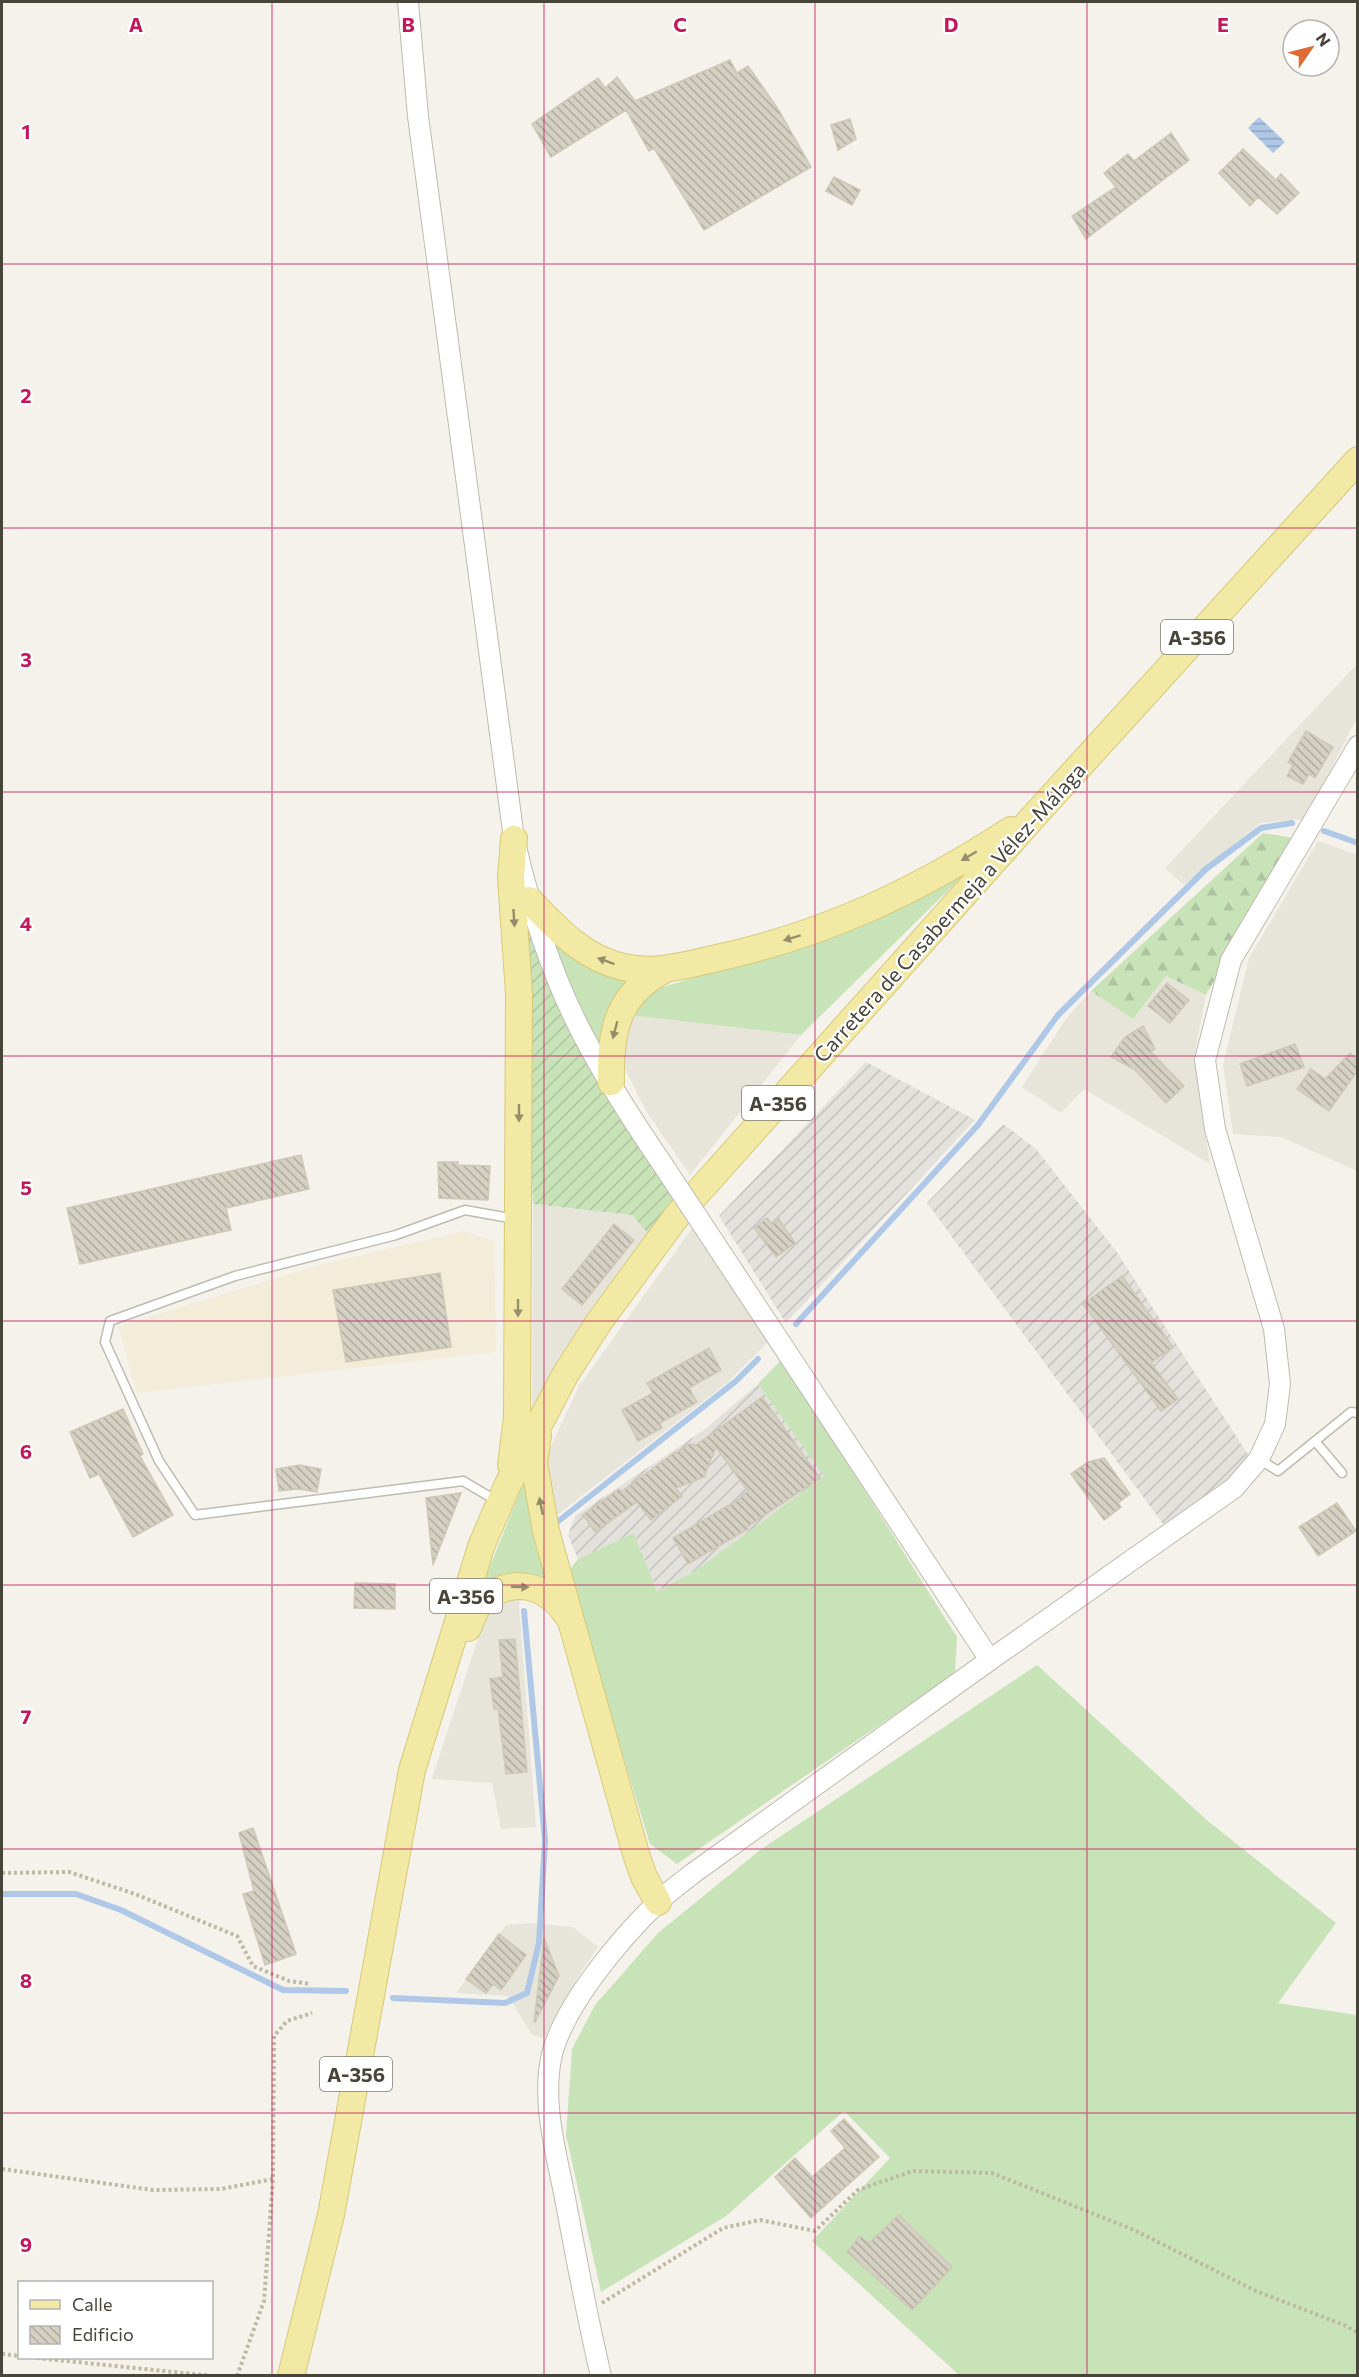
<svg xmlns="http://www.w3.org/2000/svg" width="1359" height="2377" viewBox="0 0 1359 2377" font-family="Commissioner,sans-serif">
	<defs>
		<pattern id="industrial-furrows" width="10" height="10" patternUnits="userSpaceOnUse" patternTransform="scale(1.5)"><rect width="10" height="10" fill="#e3e1dc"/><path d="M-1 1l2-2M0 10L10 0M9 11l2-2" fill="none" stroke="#c4c2be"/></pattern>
		<pattern id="forest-firs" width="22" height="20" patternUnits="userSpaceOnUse" patternTransform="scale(1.5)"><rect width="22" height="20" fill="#c9e3b9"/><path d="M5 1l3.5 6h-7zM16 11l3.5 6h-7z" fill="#aec4a0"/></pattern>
		<pattern id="garden-furrows" width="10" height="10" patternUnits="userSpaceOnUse" patternTransform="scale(1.5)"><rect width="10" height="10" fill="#c9e3b9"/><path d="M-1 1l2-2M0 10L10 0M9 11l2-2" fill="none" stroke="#aec4a0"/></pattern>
		<pattern id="water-rules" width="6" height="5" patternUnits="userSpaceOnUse" patternTransform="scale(1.5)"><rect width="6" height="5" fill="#afc8e8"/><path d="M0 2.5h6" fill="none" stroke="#90a4bd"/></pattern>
		<pattern id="building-back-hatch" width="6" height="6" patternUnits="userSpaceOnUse" patternTransform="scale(1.5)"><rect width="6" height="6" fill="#d4d0c2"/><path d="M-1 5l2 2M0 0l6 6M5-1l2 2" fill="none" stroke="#aeaa9f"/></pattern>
	</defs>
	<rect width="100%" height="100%" fill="#f4f2eb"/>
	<path fill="#e7e5da" d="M1357 664V718L1305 819 1260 823 1184 885 1165 868Z
		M1318 841 1357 855V1171L1281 1137 1233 1134 1223 1065 1249 958Z
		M1166 976 1206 995 1194 1058 1210 1164 1084 1089 1061 1113 1022 1087 1065 1020 1091 991 1133 1019Z
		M630 1015 801 1035 690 1175 646 1111 621 1061Z
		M533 1204 632 1215 651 1237 532 1415Z
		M693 1227 770 1340 727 1383 552 1519 545 1459 579 1386Z
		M524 1592 519 1605 536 1827 501 1829 492 1783 432 1779 485 1617 503 1597Z
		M532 1923 573 1927 598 1947 582 1970 544 2038 532 2035 508 1996 456 1993 506 1925Z"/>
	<path fill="#f2ecd9" d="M463 1231 494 1241 496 1352 137 1393 118 1326 316 1266Z"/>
	<path fill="url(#industrial-furrows)" d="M866 1062 975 1120 786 1323 719 1216Z
		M1003 1124 1036 1149 1116 1251 1249 1456 1227 1481 1166 1528 927 1203Z
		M758 1384 825 1476 695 1571 657 1591 634 1533 578 1559 568 1535 575 1516 704 1430Z"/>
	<path fill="#c9e3b9" d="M976 863 801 1035 630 1015 656 989 843 933Z
		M551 936 642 978 602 1050 569 982Z
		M782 1359 957 1637 955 1673 677 1864 650 1844 567 1573 578 1559 634 1533 657 1591 695 1571 824 1476 758 1384Z
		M528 1471 553 1582 531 1574 505 1573 483 1584Z
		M1037 1665 1208 1821 1336 1923 1278 2003 1357 2015V2375H959L812 2241 890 2158 844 2111 726 2216 601 2292 566 2135 572 2049 595 2005 658 1933 760 1850Z"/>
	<path fill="url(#forest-firs)" d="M1263 833 1294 838 1206 995 1166 976 1133 1019 1091 991Z"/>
	<path fill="url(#garden-furrows)" d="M521 912 575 1040 677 1203 651 1237 632 1215 533 1204Z"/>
	<path fill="url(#water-rules)" d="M1259 117 1285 142 1273 153 1248 128Z"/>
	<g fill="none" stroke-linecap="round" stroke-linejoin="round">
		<path stroke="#afc8e8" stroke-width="6" d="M1324 831 1358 843
			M796 1324 978 1125 1058 1015 1206 869 1261 828 1292 823
			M556 1523 736 1381 758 1359
			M2 1894H76L121 1910 283 1990 346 1991
			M393 1998 505 2003 527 1993 539 1943 545 1840 524 1611"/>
	</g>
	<path fill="url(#building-back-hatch)" stroke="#cec8b6" stroke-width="1.5" d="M730 60 737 73 748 66 778 109 811 167 704 230 654 148 649 151 626 110 551 157 532 124 598 78 605 88 617 77 635 101Z
		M850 119 856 139 838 150 831 125Z
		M1171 133 1189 160 1086 239 1072 216 1116 187 1104 173 1128 154 1134 161Z
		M1243 149 1276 180 1281 174 1299 193 1277 214 1258 197 1250 206 1219 173Z
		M834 177 860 190 852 205 826 191Z
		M1306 731 1333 747 1315 778 1309 774 1303 784 1287 776 1293 765 1288 762Z
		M1167 983 1189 1000 1170 1023 1148 1006Z
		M1143 1026 1155 1049 1151 1052 1184 1086 1166 1103 1134 1069 1111 1057 1125 1037Z
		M1295 1044 1304 1067 1247 1086 1240 1064Z
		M1350 1053 1358 1061V1070L1329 1111 1297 1089 1311 1069 1325 1079Z
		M301 1155 309 1189 226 1208 231 1230 80 1264 67 1208Z
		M438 1162H458V1165L490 1166 488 1200 439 1198Z
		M767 1218 772 1224 779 1219 795 1243 776 1257 754 1228Z
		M614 1224 634 1240 582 1305 562 1289Z
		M440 1273 451 1347 346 1362 333 1290Z
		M1122 1276 1173 1347 1151 1363 1178 1399 1161 1411 1083 1304Z
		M709 1348 721 1370 689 1388 697 1402 660 1423 662 1428 638 1441 622 1410 653 1393 647 1383Z
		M762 1397 820 1478 747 1527 748 1529 688 1564 673 1538 741 1498 740 1496 748 1491 716 1447 704 1477 676 1488 682 1496 651 1520 637 1502 595 1532 583 1515 619 1489 621 1492 675 1452V1453L690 1444 696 1445Z
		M123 1409 143 1454 140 1456 173 1515 133 1537 99 1474 90 1478 70 1432Z
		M1104 1458 1130 1494 1118 1503 1121 1507 1104 1520 1071 1474 1088 1462Z
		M300 1465 321 1469 317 1492 298 1489 279 1491 276 1469Z
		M461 1493 433 1565 426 1498Z
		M1337 1503 1356 1531 1318 1556 1299 1527Z
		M355 1583 395 1584V1609L354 1608Z
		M515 1639 527 1772 506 1774 498 1709H494L490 1679 503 1677 499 1640Z
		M253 1828 296 1954 265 1965 243 1894 254 1891 239 1833Z
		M499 1934 526 1955 501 1990 493 1984 486 1993 466 1979Z
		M544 1938 559 1976 535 2022H534Z
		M844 2119 879 2157 811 2218 775 2177 795 2158 812 2177 845 2148 831 2131Z
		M899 2215 952 2267 912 2310 847 2252 860 2236 869 2243Z"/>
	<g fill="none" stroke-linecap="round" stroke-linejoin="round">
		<g stroke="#bebbaf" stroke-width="11">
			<path id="service" d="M1315 1441 1342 1473
				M1259 1459 1278 1471 1351 1412 1358 1413
				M497 1501 463 1481 195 1515 159 1461 105 1342 110 1321 235 1276 396 1235 465 1210 515 1219"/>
		</g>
		<g stroke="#bebbaf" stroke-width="22">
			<path id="tertiary" d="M408 2 418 116 514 839C530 907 551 975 584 1037 607 1081 635 1124 663 1165
				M716 1245 990 1660
				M601 2376C587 2317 576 2257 565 2198 556 2152 541 2101 552 2054 565 2004 620 1939 657 1903 668 1892 681 1883 692 1874L990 1660 1234 1488 1259 1459 1275 1424 1280 1384 1274 1329 1215 1129 1205 1060 1231 960 1358 746"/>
		</g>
		<g stroke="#d6c977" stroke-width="28">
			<path id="primary" d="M529 900C556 928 583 958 623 967 655 974 682 966 713 959 824 935 916 892 1011 830
				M611 1082C610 1033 616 995 664 970
				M538 1435 534 1463 546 1531 636 1854 644 1877 658 1902
				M511 1465 517 1417 519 994 511 877 514 839
				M468 1628C472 1618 476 1606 483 1599 486 1596 492 1594 495 1592 523 1578 551 1590 567 1615
				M291 2376 331 2215 412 1770 482 1544 508 1484 565 1375 599 1322 676 1217 1036 814 1358 460"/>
		</g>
		<path stroke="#beb9a2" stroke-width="4" stroke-dasharray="3 3" stroke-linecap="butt" d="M2 1873 69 1872 135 1894 237 1936 253 1966 289 1981 311 1984
			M2 2169 153 2190 221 2189 273 2179
			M602 2303 723 2228 760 2220 815 2231 858 2190 913 2171 992 2173 1134 2230 1256 2291 1344 2325 1358 2333
			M2 2354 20 2356
			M37 2358 213 2376
			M237 2376 264 2301 273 2179 274 2036 287 2021 312 2013"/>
		<use href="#service" stroke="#fff" stroke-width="8"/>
		<use href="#tertiary" stroke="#fff" stroke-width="20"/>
		<use href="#primary" stroke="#f2e9a5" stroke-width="26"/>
		<g stroke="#bebbaf" stroke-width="22" stroke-linecap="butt">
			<path id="tertiary-bridge" d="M663 1165 716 1245"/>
		</g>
		<use href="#tertiary-bridge" stroke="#fff" stroke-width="20"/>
	</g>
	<defs><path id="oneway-solid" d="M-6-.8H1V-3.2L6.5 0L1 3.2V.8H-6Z" transform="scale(1.5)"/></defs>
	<g fill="#948e6a">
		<use href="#oneway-solid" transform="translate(969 856) rotate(150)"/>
		<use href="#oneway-solid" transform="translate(514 918) rotate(86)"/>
		<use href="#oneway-solid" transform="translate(792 938) rotate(163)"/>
		<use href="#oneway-solid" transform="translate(606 961) rotate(-160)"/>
		<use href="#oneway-solid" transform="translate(615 1030) rotate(105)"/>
		<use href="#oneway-solid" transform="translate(519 1113) rotate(90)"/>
		<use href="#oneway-solid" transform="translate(518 1308) rotate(90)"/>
		<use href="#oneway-solid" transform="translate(541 1506) rotate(-101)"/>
		<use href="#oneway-solid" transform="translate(520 1587) rotate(2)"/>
	</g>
	<path fill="none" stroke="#c2185b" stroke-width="1.5" stroke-opacity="0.55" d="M272 2V2376M544 2V2376M815 2V2376M1087 2V2376M2 264H1358M2 528H1358M2 792H1358M2 1056H1358M2 1321H1358M2 1585H1358M2 1849H1358M2 2113H1358"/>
	<g text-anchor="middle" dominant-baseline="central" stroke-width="4.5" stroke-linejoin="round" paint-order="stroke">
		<g fill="#fff" stroke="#7e7c75" stroke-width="1.5">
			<rect x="1161" y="620" width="72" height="34" rx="4.5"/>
			<rect x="742" y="1086" width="72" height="34" rx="4.5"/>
			<rect x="430" y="1579" width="72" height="34" rx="4.5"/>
			<rect x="320" y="2057" width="72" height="34" rx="4.5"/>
		</g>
		<g font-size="20" font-weight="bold" fill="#47443a">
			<text x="1197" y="637">A-356</text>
			<text x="778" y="1103">A-356</text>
			<text x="466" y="1596">A-356</text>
			<text x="356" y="2074">A-356</text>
		</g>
		<g font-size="21" fill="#47443a" stroke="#fff">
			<text transform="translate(949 912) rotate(-48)">Carretera de Casabermeja a Vélez-Málaga</text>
		</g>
	</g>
	<g font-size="20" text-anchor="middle" font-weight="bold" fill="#c2185b" stroke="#fff" stroke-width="4.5" stroke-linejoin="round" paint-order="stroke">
		<text x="136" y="32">A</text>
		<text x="408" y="32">B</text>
		<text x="680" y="32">C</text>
		<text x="951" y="32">D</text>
		<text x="1223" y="32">E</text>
		<text x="26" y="139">1</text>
		<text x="26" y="403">2</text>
		<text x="26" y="667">3</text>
		<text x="26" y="931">4</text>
		<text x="26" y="1195">5</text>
		<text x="26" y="1459">6</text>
		<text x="26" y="1724">7</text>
		<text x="26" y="1988">8</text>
		<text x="26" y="2252">9</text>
	</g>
	<rect width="1359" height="2377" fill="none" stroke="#47443a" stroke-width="6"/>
	<rect x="18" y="2281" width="195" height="78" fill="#ffffff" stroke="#b5b4b0" stroke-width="1.5"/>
	<rect x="30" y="2300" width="30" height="9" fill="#f2e9a5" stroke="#b5b4b0" stroke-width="1.5"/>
	<text x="72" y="2311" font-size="18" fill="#47443a">Calle</text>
	<rect x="30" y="2326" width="30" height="18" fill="url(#building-back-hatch)" stroke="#b5b4b0" stroke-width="1.5"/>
	<text x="72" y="2341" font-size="18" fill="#47443a">Edificio</text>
	<g transform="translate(1311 48) rotate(55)"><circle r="28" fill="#ffffff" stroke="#b5b4b0" stroke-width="1.5"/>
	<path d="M0-4.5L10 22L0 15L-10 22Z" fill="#e06b35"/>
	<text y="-9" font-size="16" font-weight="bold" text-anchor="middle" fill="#47443a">N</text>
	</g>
</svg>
